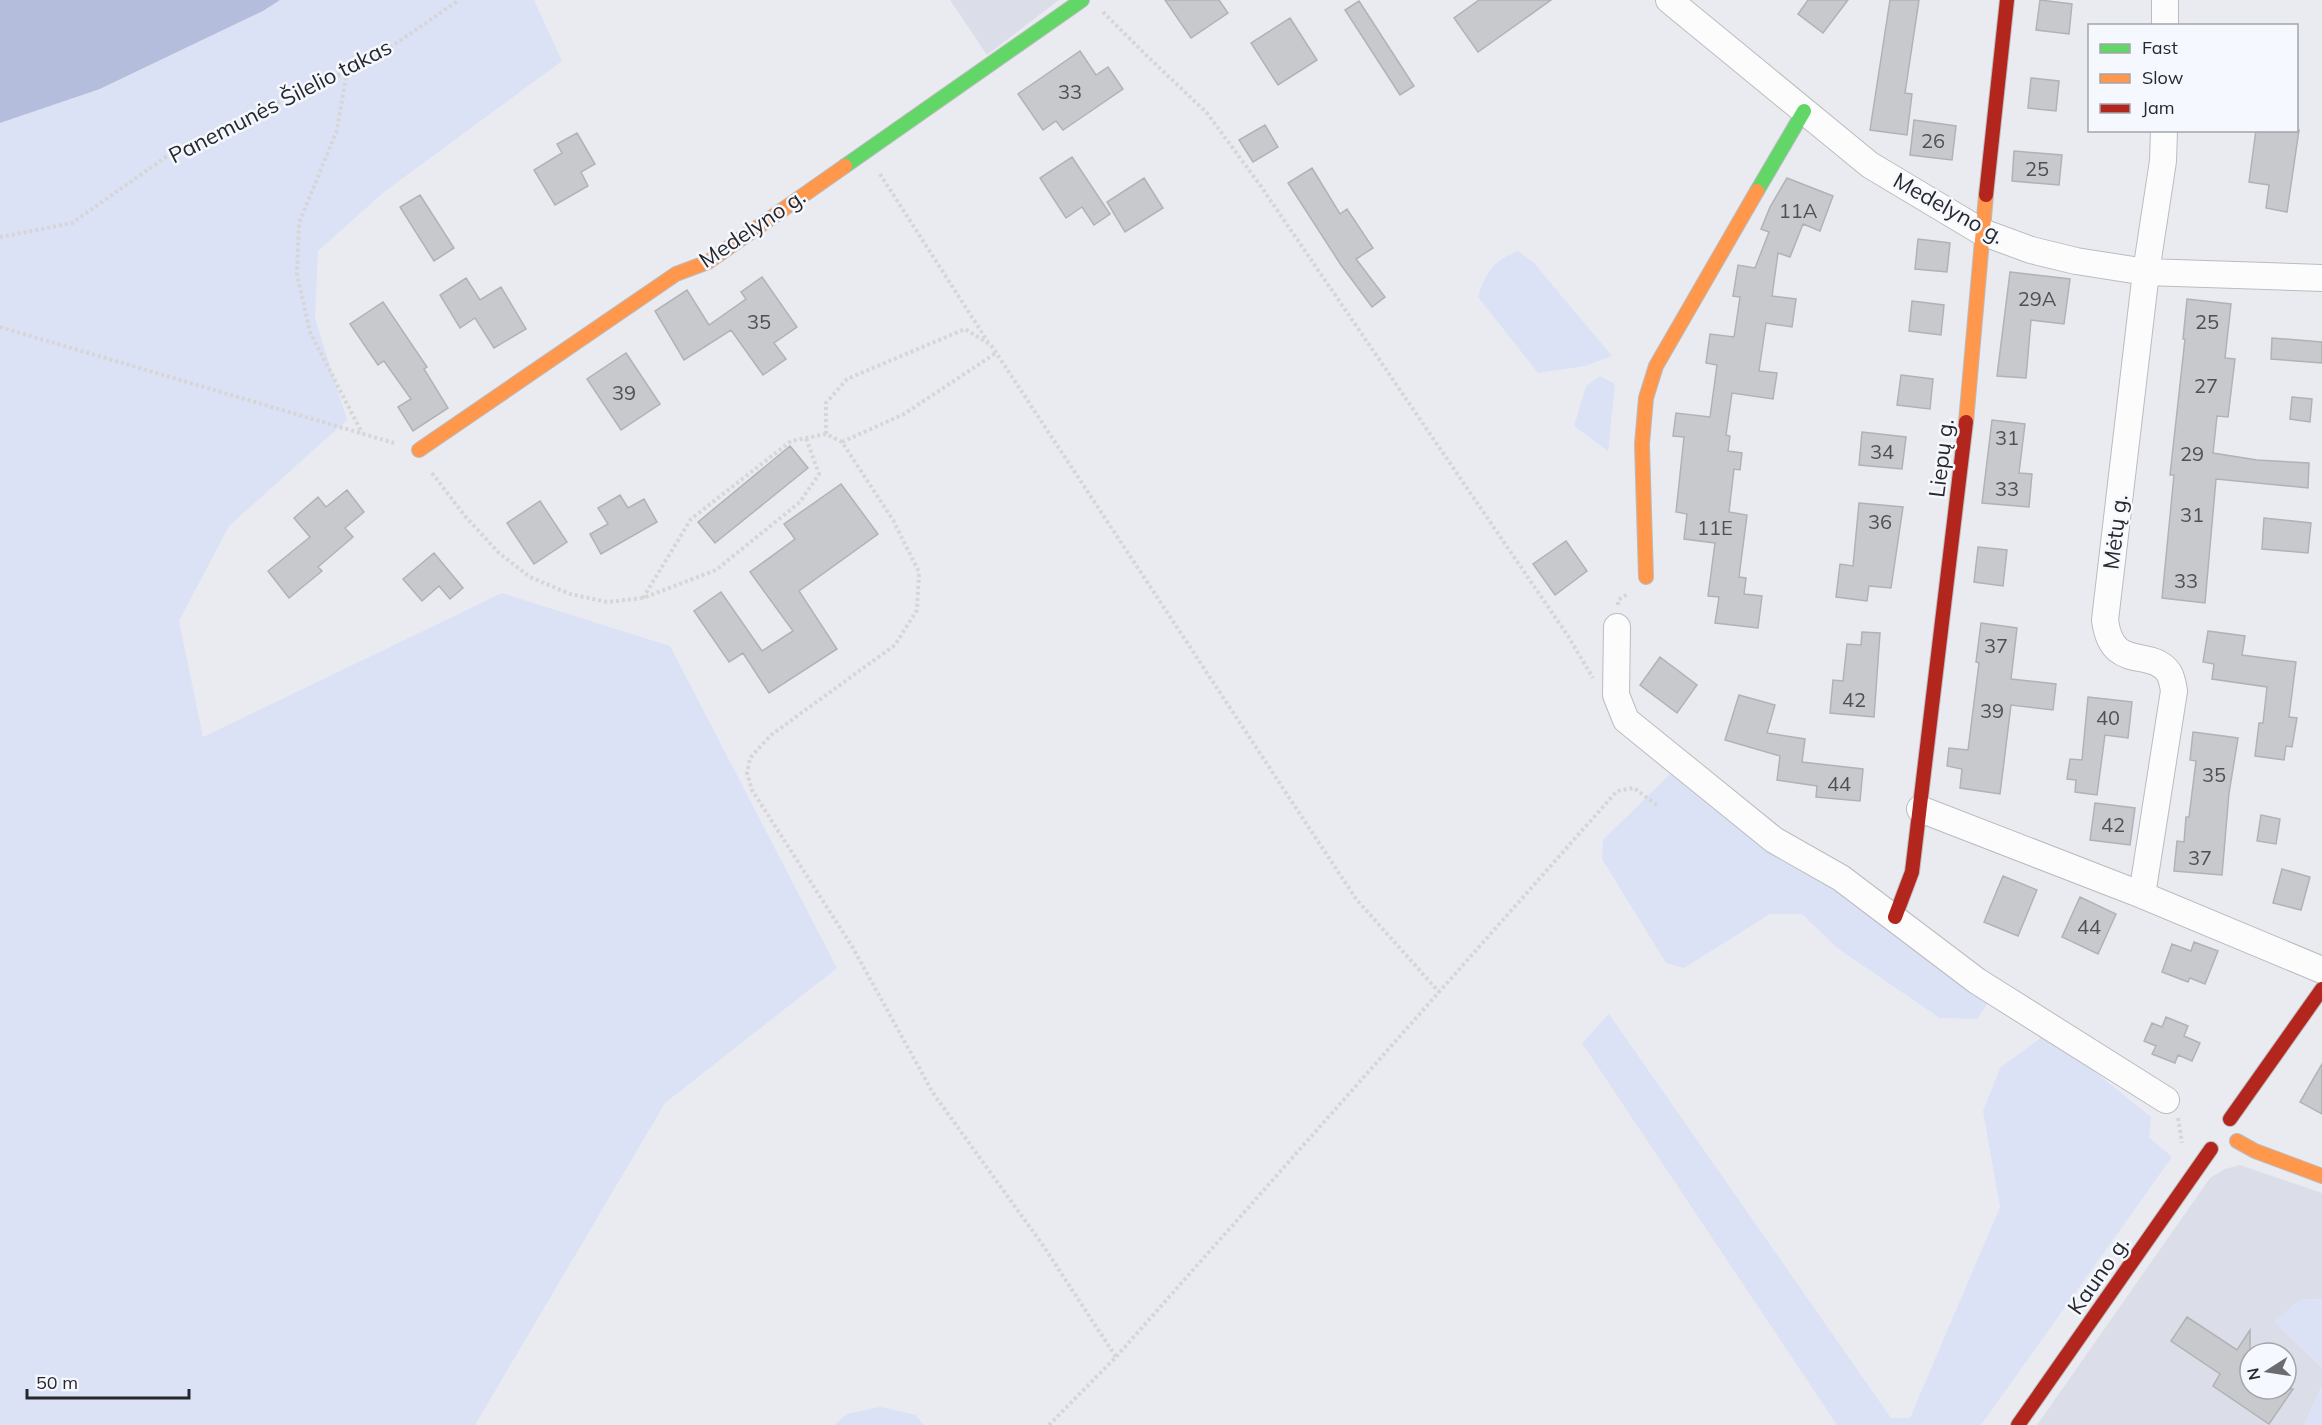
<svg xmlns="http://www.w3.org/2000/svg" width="2322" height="1425" viewBox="0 0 2322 1425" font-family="Mulish,sans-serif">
	<rect width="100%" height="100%" fill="#eaebf0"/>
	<path fill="#dbdee9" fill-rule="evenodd" d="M950 0H1059L987 55Z
		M2240 1165 2322 1193V1299L2300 1300 2275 1322 2322 1368V1386L2304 1425H2037L2210 1178 2225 1169ZM2250 1353H2286V1389H2250Z"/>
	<path fill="#dce2f5" d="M280 0H534L562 61 384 192 318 251 315 318 347 420 229 526 179 621 203 737 502 593 670 646 837 968 665 1103 475 1425H0V123L101 89 263 11Z
		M1518 251 1533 262 1612 356 1585 366 1538 373 1478 297C1486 272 1493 261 1518 251Z
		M1600 376 1615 384 1608 451 1574 426 1586 386Z
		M1673 771 1742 828 1992 997 1977 1019 1940 1018 1837 948 1802 914H1770L1684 968 1666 963 1602 859 1603 840Z
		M1609 1014 1891 1418H1910L2000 1207 1983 1111 2000 1068 2047 1033 2151 1117 2149 1137 2172 1157 1981 1425H1837L1582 1043Z
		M2322 1299V1368L2275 1322 2300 1300Z
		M2322 1386V1425H2304Z
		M880 1407 916 1415 923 1425H834L847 1414Z"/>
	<path fill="#b4bedc" d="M0 0H280L263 11 100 89 0 123Z"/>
	<path fill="#c8c9cd" stroke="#b1b2b6" stroke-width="1.5" d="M1165 0H1219L1228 13 1191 38Z
		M1479 0H1551L1478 52 1454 18Z
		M1808 0H1848L1823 33 1798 14Z
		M1890 0H1919L1905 93 1912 94 1907 135 1870 130Z
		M2040 0 2072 4 2069 34 2036 30Z
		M1359 1 1414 86 1400 95 1345 10Z
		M1290 18 1317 60 1278 85 1251 43Z
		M1080 51 1096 75 1108 67 1123 89 1063 130 1056 121 1043 130 1018 94Z
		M2031 78 2059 81 2056 111 2028 108Z
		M1914 120 1956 126 1952 160 1910 155Z
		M1265 125 1278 147 1253 162 1239 140Z
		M2256 130H2299L2287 212 2266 208 2269 185 2249 182Z
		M577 133 595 164 581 172 588 186 555 205 534 170 562 153 557 144Z
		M2014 151 2062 155 2059 185 2012 181Z
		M1072 157 1110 214 1094 225 1082 207 1066 218 1040 178Z
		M1312 168 1340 214 1347 209 1373 248 1356 259 1385 297 1372 307 1341 265 1288 183Z
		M1144 178 1163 208 1125 232 1107 202Z
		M1787 178 1833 196 1820 231 1803 224 1790 257 1778 253 1772 296 1796 299 1792 327 1766 323 1759 371 1777 373 1773 399 1732 393 1726 435 1730 436 1728 451 1742 453 1740 470 1734 469 1729 512 1747 515 1739 577 1746 578 1744 594 1762 596 1758 628 1715 623 1719 597 1708 596 1715 543 1684 539 1687 514 1676 512 1684 437 1673 436 1676 413 1710 417 1717 365 1706 363 1710 334 1734 337 1740 297 1733 296 1738 265 1755 268 1769 232 1761 229 1770 207Z
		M420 195 454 248 434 261 400 207Z
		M1918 239 1950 243 1947 272 1915 269Z
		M2010 272 2070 279 2064 324 2031 320 2026 378 1997 376Z
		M762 277 797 327 774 343 786 359 763 375 731 330 684 360 655 311 687 290 709 325 746 299 741 292Z
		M466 278 480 300 501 287 526 329 494 348 475 318 460 328 440 295Z
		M2187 299 2231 304 2225 358 2235 359 2228 417 2217 416 2213 453 2257 460 2309 463 2308 488 2216 479 2205 603 2162 598 2174 475H2170L2185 339H2183Z
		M1912 301 1944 305 1941 335 1909 331Z
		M383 302 427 367 424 369 448 408 413 431 398 407 411 399 384 361 378 365 350 324Z
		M2272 338 2322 342V363L2271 359Z
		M626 353 660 404 621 430 587 379Z
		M1901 375 1933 379 1930 409 1897 405Z
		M2292 397 2312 399 2310 422 2290 419Z
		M1992 420 2025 424 2019 473 2032 474 2029 507 1982 503Z
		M1862 432 1906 437 1902 469 1859 465Z
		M790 446 808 468 715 543 698 522Z
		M841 484 878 534 799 591 837 649 769 693 743 653 729 662 694 611 721 592 762 651 793 631 750 572 795 539 784 524Z
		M347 490 364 512 345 528 353 537 318 567 322 571 289 598 268 571 310 537 294 518 318 497 326 507Z
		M620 495 628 508 644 499 657 522 601 554 590 534 608 524 598 508Z
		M540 501 567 542 534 564 507 523Z
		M1859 503 1903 507 1891 588 1869 586 1867 601 1836 597 1840 564 1853 566Z
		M2264 518 2311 523 2308 553 2262 549Z
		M1566 541 1587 571 1555 595 1533 564Z
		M1978 547 2007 550 2003 586 1974 582Z
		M434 553 463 588 450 599 439 586 422 601 403 579Z
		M1981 623 2017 628 2011 679 2056 684 2053 710 2011 705 2000 794 1960 788 1962 769 1947 766 1949 748 1968 750 1979 663 1976 662Z
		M2208 631 2245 636 2242 655 2296 662 2289 717 2297 718 2292 747 2286 746 2284 760 2255 756 2259 723H2263L2267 687 2212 679 2214 664 2203 662Z
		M1862 632 1880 633 1874 717 1830 713 1833 680 1843 681 1847 644 1861 645Z
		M1660 657 1697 685 1677 713 1640 685Z
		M1739 695 1775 705 1767 733 1805 739 1802 762 1863 769 1860 801 1816 797 1817 786 1777 780 1780 756 1725 740Z
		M2088 697 2132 702 2128 738 2105 735 2097 795 2075 792 2076 780 2067 779 2070 759 2082 760Z
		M2193 732 2238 738 2229 793 2222 875 2174 871 2177 841 2184 842 2186 817H2189L2196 761 2190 760Z
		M2095 803 2135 808 2130 845 2090 840Z
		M2261 815 2280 819 2276 844 2257 841Z
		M2282 869 2310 877 2301 910 2273 903Z
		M2003 876 2037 890 2018 936 1984 922Z
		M2080 897 2116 914 2098 954 2062 937Z
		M2194 942 2218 951 2205 984 2190 978 2188 982 2162 972 2172 944 2191 951Z
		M2166 1017 2188 1026 2184 1036 2200 1043 2192 1061 2178 1055 2175 1063 2152 1054 2156 1046 2144 1041 2152 1023 2162 1027Z
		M2322 1064V1114L2300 1102Z
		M2187 1317 2237 1350 2250 1330V1389H2293L2269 1424 2213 1386 2220 1374 2171 1341Z"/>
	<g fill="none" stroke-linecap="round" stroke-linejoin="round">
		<g stroke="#bbbcbf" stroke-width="28">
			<path id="street" d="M1669 0 1870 165 1982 232 2031 250 2076 261 2146 272 2322 278
				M2165 26V0
				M1617 627 1616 695 1626 720 1774 840 1841 878 1977 981 2166 1100
				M1920 809 2142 895 2322 970
				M2142 895 2174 691C2173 685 2172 678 2169 673 2151 646 2112 674 2105 620L2146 272 2163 161 2164 130"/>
		</g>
		<g stroke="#bbbcbf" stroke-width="16">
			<path id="fast" d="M845 166 1082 0
				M1757 191 1804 111"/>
		</g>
		<g stroke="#bbbcbf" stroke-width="16">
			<path id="slow" d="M1966 422 1986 195
				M419 450 676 274 708 262 845 166
				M1646 577 1642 444 1646 398 1656 366 1757 191
				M2237 1141 2255 1151 2322 1176"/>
		</g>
		<g stroke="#bbbcbf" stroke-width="16">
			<path id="jam" d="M1986 195 2007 0
				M1895 917 1912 872 1966 422
				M2230 1119 2322 989
				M2018 1425 2211 1149"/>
		</g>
		<path stroke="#d6d6d6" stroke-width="4" stroke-dasharray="3 3" stroke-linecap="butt" d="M1103 12 1146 55 1207 113 1260 185 1568 636 1593 678
			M347 71 337 130 299 223 297 274 310 332 362 433
			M880 174 988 342
			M0 237 72 223 180 147 372 60 459 0
			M0 327 394 443
			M826 434V403L847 379 965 329 991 345 1356 899 1439 992
			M842 442 904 414 996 353
			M432 473 465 516 499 553 530 577 570 594 607 602 643 598 716 570 800 502 819 474 806 438
			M643 598 691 519 791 441 826 434 842 442 893 520 919 572 917 610 895 645 771 735 750 758 747 773 752 790 853 948 933 1093 1042 1244 1116 1357
			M1618 605V600L1628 594
			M2178 1118 2182 1143
			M1049 1425 1116 1357 1617 791 1634 788 1658 806"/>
		<use href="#street" stroke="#fcfcfd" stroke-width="26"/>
		<use href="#fast" stroke="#63d668" stroke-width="14"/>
		<use href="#slow" stroke="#ff974d" stroke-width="14"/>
		<use href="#jam" stroke="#b3261e" stroke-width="14"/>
	</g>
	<g text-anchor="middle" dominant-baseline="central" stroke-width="5" stroke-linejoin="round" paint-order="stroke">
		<g font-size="20" fill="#4f5054">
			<text x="1070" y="91">33</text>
			<text x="1933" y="140">26</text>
			<text x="2037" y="168">25</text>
			<text x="1798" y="210">11A</text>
			<text x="2037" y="298">29A</text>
			<text x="759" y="321">35</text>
			<text x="2207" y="321">25</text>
			<text x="2206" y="385">27</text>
			<text x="624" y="392">39</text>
			<text x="2007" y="437">31</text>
			<text x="1882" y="451">34</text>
			<text x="2192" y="453">29</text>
			<text x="2007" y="488">33</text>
			<text x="2192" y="514">31</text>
			<text x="1880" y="521">36</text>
			<text x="1715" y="527">11E</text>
			<text x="2186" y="580">33</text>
			<text x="1996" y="645">37</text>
			<text x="1854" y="699">42</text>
			<text x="1992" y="710">39</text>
			<text x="2108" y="717">40</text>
			<text x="2214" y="774">35</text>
			<text x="1839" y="783">44</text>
			<text x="2113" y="824">42</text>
			<text x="2200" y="857">37</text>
			<text x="2089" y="926">44</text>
		</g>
		<g font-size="22" fill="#27282b" stroke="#f5f8fe">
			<text transform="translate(280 101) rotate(-27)">Panemunės Šilelio takas</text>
			<text transform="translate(1949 208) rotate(29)">Medelyno g.</text>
			<text transform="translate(752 228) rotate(-34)">Medelyno g.</text>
			<text transform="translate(1941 458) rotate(-83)">Liepų g.</text>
			<text transform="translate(2115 532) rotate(-83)">Mėtų g.</text>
			<text transform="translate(2098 1275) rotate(-55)">Kauno g.</text>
		</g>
	</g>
	<rect x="2088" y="24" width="210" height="108" fill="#f5f8fe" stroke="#a3a5aa" stroke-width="1.5"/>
	<rect x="2100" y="44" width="30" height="9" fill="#63d668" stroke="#a3a5aa" stroke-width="1.5"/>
	<text x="2142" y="54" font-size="18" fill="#27282b">Fast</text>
	<rect x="2100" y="74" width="30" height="9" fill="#ff974d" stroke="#a3a5aa" stroke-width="1.5"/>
	<text x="2142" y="84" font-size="18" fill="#27282b">Slow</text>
	<rect x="2100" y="104" width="30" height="9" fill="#b3261e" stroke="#a3a5aa" stroke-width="1.5"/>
	<text x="2142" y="114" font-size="18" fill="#27282b">Jam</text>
	<g transform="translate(2268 1371) rotate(258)"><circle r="28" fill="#f5f8fe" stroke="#a3a5aa" stroke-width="1.5"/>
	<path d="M0-4.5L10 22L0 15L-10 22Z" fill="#6b6c70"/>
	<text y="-9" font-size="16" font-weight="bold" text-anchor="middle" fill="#27282b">N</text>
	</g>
	<path d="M27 1389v9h162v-9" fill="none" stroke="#27282b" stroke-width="3"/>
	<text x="36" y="1389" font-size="18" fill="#27282b" stroke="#f5f8fe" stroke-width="4.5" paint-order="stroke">50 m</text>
</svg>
